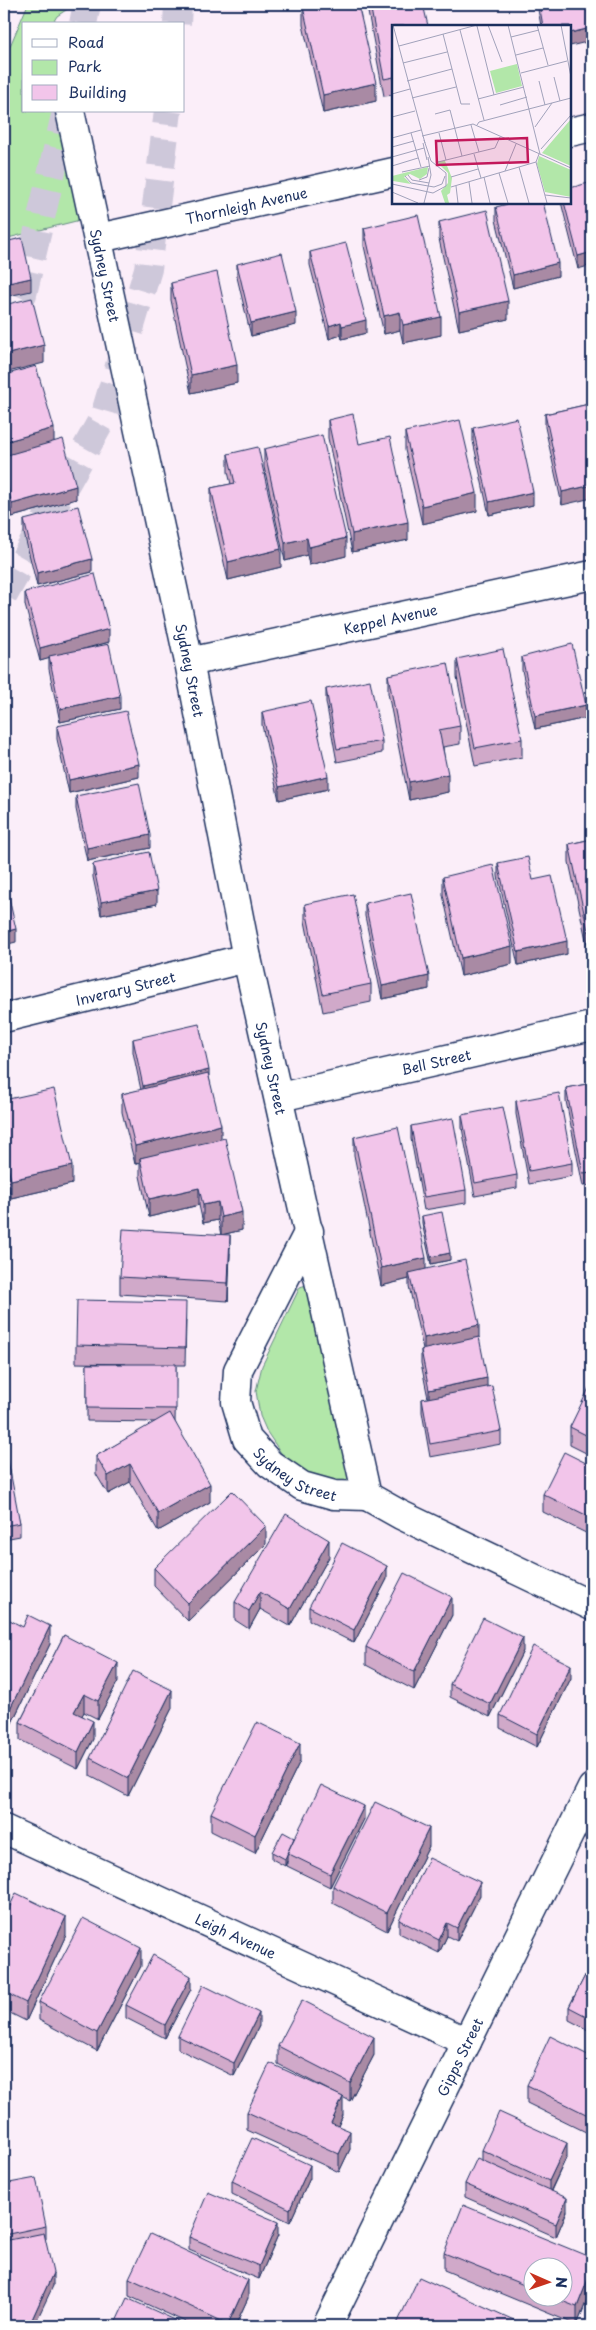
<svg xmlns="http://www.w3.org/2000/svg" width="596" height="2330" viewBox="0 0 596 2330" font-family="'Playpen Sans',sans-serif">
	<rect width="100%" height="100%" fill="#fbeef9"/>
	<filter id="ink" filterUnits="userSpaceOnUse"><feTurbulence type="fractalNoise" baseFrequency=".02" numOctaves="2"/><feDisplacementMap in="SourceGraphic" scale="10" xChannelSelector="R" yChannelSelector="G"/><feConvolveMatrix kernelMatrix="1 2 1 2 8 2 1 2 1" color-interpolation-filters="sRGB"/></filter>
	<g filter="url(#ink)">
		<path fill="#b2e7a9" stroke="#668b84" d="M28 4H75L57 16 52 24H24V111H56L84 219 4 239V60Z
			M306 1285 311 1287 354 1485H328L285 1459 267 1432 260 1416 256 1391 262 1366 300 1287Z"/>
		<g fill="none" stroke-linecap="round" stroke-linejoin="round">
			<path stroke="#cec8da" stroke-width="28" stroke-dasharray="28 14" stroke-linecap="butt" d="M83 24 87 4
				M177 24 178 4
				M4 336 23 294 66 111
				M4 595 104 416 148 269 168 111"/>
			<g stroke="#1b2f5e" stroke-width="31">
				<g id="minor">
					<path id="s1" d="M70 111 189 662 247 958 367 1496 401 1515 592 1606"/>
					<path d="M570 132 592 127"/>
					<path id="s2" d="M99 238 394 172"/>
					<path id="s3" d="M189 662 592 575"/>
					<path id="s4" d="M4 1018 247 958"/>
					<path id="s5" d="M280 1097 592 1026"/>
					<path id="s6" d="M309 1231 238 1370 236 1402 247 1439 270 1464 302 1486 334 1495 367 1496"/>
					<path id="s7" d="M4 1829 467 2042"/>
				</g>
			</g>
			<g stroke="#1b2f5e" stroke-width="31">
				<g id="major">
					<path id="s8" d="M327 2326 592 1788"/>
				</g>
			</g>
			<use href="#minor" stroke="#fff" stroke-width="28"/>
			<use href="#major" stroke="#fff" stroke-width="28"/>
		</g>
		<path fill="#d0a9c9" stroke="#1b2f5e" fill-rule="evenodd" d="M368 4H423L394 26V95L384 96 368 12Z
			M537 4H586L591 41 570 26H541Z
			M303 7 376 101 323 113 303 25Z
			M592 182 578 269 561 202H570Z
			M496 207 558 276 513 288 496 220Z
			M439 222 508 319 459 330 439 239Z
			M364 228 441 335 403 343 400 330 384 334 364 246Z
			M310 252 366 333 342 339 341 335 329 339 310 265Z
			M237 264 296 325 251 336 237 277Z
			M171 283 237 383 191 393 171 300Z
			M4 375 54 441 76 499 12 517 4 487Z
			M589 404 562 505 545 427V414Z
			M328 420 359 444 408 540 352 552 328 438Z
			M473 428 533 505 489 515 473 441Z
			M405 432 477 511 422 524 405 450Z
			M264 449 346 556 309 565 307 555 285 561 264 467Z
			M228 454 281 567 228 580 211 506V488L231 484 228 472Z
			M24 520 92 572 37 586 24 533Z
			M25 592 109 642 79 650 120 709 60 722 49 669V658L40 661 25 605Z
			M522 657 586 718 535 729 522 670Z
			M457 659 522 739V757L475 766 457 677Z
			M388 675 460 726V744L443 747 448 792 409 800 388 693Z
			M326 689 382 741V753L337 762 326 702Z
			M262 712 328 789 279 800 262 725Z
			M57 726 139 777 69 793 57 739Z
			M76 796 150 848 87 861 76 809Z
			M592 839 588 949 569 862V844Z
			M498 863 533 880 567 954 518 965 498 876Z
			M93 864 157 904 101 915 93 877Z
			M443 877 512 964 461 976 443 895Z
			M365 903 429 989 382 999 365 916Z
			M305 904 371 984V1002L323 1012 305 921Z
			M133 1039 209 1077 221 1139 242 1230 221 1235 218 1220 203 1223 199 1205 149 1217 140 1176V1162L135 1164 122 1112V1094L141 1090 133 1052Z
			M592 1083V1185L583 1186 566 1101V1088Z
			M4 1100 72 1184 11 1198 4 1168Z
			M516 1101 572 1163V1176L529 1184 516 1114Z
			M462 1115 517 1175V1188L475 1196 462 1128Z
			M411 1126 466 1190V1203L424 1210 411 1139Z
			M354 1137 426 1269 479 1338 487 1387 501 1431V1444L430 1457 422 1412V1399L428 1398 421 1363V1350L423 1349 409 1286V1279L381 1286 354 1155Z
			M422 1216 450 1260 431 1264 422 1223Z
			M230 1253 228 1301 120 1294V1277Z
			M186 1320 185 1365H176L175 1422 210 1502 158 1531 130 1482 108 1494 96 1474V1456L156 1422 87 1421V1364H126L76 1363V1345Z
			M592 1387V1456L570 1445V1427Z
			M4 1461 20 1523V1536L4 1539Z
			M592 1466V1536L543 1512V1494Z
			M266 1544 188 1621 154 1586V1568Z
			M329 1557 290 1626 260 1609 249 1629 235 1620V1602Z
			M387 1579 354 1643 309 1620V1607Z
			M452 1615 414 1690 366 1665V1647Z
			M4 1617 50 1644 7 1733 4 1731Z
			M64 1635 118 1681 98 1719 84 1712 82 1715 93 1739 78 1769 20 1740V1722Z
			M523 1651 490 1717 450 1697V1684Z
			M571 1678 537 1747 500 1728V1715Z
			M172 1708 128 1796 90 1776V1758Z
			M300 1761 255 1853 211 1831V1813Z
			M364 1819 330 1887 287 1866V1861L285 1866 272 1859V1852L294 1838Z
			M429 1846 387 1931 333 1903V1886Z
			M480 1895 457 1941 447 1936 439 1953 399 1933V1920Z
			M4 1919 66 1935 26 2021 4 2010Z
			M592 1962V2032L569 2020V2007Z
			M141 1966 97 2051 39 2020V2002Z
			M191 1989 165 2038 126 2018V2005Z
			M259 2026 234 2076 178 2049V2036Z
			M278 2046 374 2055 350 2101 278 2064Z
			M592 2057V2135L527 2103V2085Z
			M247 2112 343 2115 338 2126 350 2149 339 2172 247 2130Z
			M482 2150 567 2156 551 2191 567 2211 556 2237 465 2197V2184L482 2160Z
			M310 2178 290 2222 232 2194V2181Z
			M4 2184 46 2226V2239H45L53 2286 4 2326Z
			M278 2235 259 2279 189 2250V2237Z
			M444 2253 592 2258V2287L577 2325 444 2270ZM534 2268 564 2298H534Z
			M129 2278 248 2298 235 2326H194L129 2296Z"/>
		<path fill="#a98aa4" stroke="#1b2f5e" d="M591 28V41L570 46V33Z
			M376 83V101L323 113V95Z
			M592 252V265L578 269V256Z
			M558 263V276L513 288V275Z
			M31 278V291L4 297V284Z
			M508 301V319L459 330V312Z
			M296 312V325L251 336V323Z
			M400 312V330L384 334V316Z
			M441 317V335L403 343V325Z
			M366 320V333L342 339V326Z
			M341 322V335L329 339V326Z
			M44 345V363L4 373V355Z
			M237 365V383L191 393V375Z
			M54 428V445L4 460V442Z
			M592 485V498L562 505V492Z
			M76 486V499L12 517V504Z
			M533 492V505L489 515V502Z
			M477 493V511L422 524V506Z
			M408 522V540L352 552V534Z
			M307 538V555L285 561V543Z
			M346 538V556L309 565V547Z
			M281 549V567L228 580V562Z
			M92 559V572L37 586V573Z
			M109 629V642L40 661V648Z
			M120 696V709L60 722V709Z
			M586 705V718L535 729V716Z
			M139 764V777L69 793V780Z
			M448 774V792L409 800V782Z
			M328 776V789L279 800V787Z
			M150 835V848L87 861V848Z
			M157 891V904L101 915V902Z
			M16 929V942L4 945V932Z
			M592 930V948L588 949V931Z
			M567 941V954L518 965V952Z
			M512 946V964L461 976V958Z
			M429 976V989L382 999V986Z
			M209 1070V1083L143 1099V1086Z
			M221 1125V1143L140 1158V1162L135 1164V1146Z
			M72 1166V1184L11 1198V1180Z
			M199 1188V1205L149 1217V1199Z
			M218 1202V1220L203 1223V1205Z
			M242 1212V1230L221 1235V1217Z
			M230 1235V1253L228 1301V1283Z
			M450 1253V1260L431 1264V1257Z
			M426 1258V1276L409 1273V1279L381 1286V1268Z
			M479 1325V1338L424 1351V1338Z
			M487 1378V1391L429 1403V1390Z
			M130 1464V1482L108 1494V1476Z
			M210 1484V1502L158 1531V1513Z
			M266 1526V1544L188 1621V1603Z
			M329 1540V1557L290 1626V1609Z
			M387 1566V1579L354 1643V1630Z
			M260 1592V1609L249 1629V1611Z
			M452 1597V1615L414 1690V1672Z
			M50 1626V1644L7 1733V1715Z
			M523 1638V1651L490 1717V1704Z
			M118 1663V1681L98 1719V1701Z
			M571 1665V1678L537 1747V1734Z
			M172 1690V1708L128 1796V1778Z
			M84 1694V1712L74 1730V1712Z
			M93 1721V1739L78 1769V1752Z
			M300 1743V1761L255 1853V1835Z
			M364 1806V1819L330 1887V1874Z
			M429 1828V1846L387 1931V1913Z
			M287 1854V1861L285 1866V1859Z
			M480 1882V1895L457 1941V1928Z
			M8 1883V1901L4 1910V1892Z
			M66 1917V1935L26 2021V2003Z
			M447 1923V1936L439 1953V1940Z
			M141 1948V1966L97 2051V2033Z
			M191 1976V1989L165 2038V2025Z
			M259 2013V2026L234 2076V2063Z
			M374 2037V2055L350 2101V2083Z
			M343 2097V2115L331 2141V2123Z
			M350 2131V2149L339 2172V2154Z
			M567 2143V2156L549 2194V2181Z
			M310 2165V2178L290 2222V2209Z
			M567 2198V2211L556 2237V2224Z
			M278 2222V2235L259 2279V2266Z
			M592 2269V2287L577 2325V2307Z
			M53 2273V2286L34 2326H29Z
			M248 2280V2298L235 2326H228V2324Z"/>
		<path fill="#f2c5ea" stroke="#1b2f5e" d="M320 4H358L376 83 323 95 303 7Z
			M370 4H423L428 26H394V77L384 79Z
			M539 4H586L591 28 570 33V26H543Z
			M592 182V252L578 256 564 202H570V188Z
			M515 202H543L558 263 513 275 496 207Z
			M487 210 508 301 459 312 439 222Z
			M418 215 441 317 403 325 400 312 384 316 364 228Z
			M22 238 31 278 4 284V242Z
			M346 243 366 320 342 326 341 322 329 326 310 252Z
			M282 253 296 312 251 323 237 264Z
			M217 272 237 365 191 375 171 283Z
			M32 298 44 345 4 355V305Z
			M36 366 54 428 4 442V375Z
			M589 404 592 418V485L562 492 545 414Z
			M353 414 359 444 390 437 408 522 352 534 328 420Z
			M517 418 533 492 489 502 473 428Z
			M460 420 477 493 422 506 405 432Z
			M322 435 346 538 309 547 307 538 285 543 264 449Z
			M63 439 76 486 12 504 4 474V456Z
			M258 447 281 549 228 562 211 488 235 483 228 454Z
			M78 506 92 559 37 573 24 520Z
			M95 574 109 629 40 648 25 592Z
			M109 644 120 696 60 709 49 656Z
			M572 644 586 705 535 716 522 657Z
			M503 649 522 739 475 748 457 659Z
			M448 663 460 726 439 730 448 774 409 782 388 675Z
			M370 680 382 741 337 749 326 689Z
			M311 701 328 776 279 787 262 712Z
			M126 711 139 764 69 780 57 726Z
			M139 783 150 835 87 848 76 796Z
			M592 839V930L588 931 569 844Z
			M149 852 157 891 101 902 93 864Z
			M528 857 533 880 552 876 567 941 518 952 498 863Z
			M493 865 512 946 461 958 443 877Z
			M4 876 16 929 4 932Z
			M411 893 429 976 382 986 365 903Z
			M353 894 371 984 323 994 305 904Z
			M199 1024 209 1070 143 1086 133 1039Z
			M208 1073 221 1125 135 1146 122 1094Z
			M592 1083V1172L583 1173 566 1088Z
			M54 1089 72 1166 11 1180 4 1150V1100Z
			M559 1093 572 1163 529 1171 516 1101Z
			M503 1107 517 1175 475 1183 462 1115Z
			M453 1118 466 1190 424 1197 411 1126Z
			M398 1127 426 1258 381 1268 354 1137Z
			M225 1138 242 1212 221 1217 218 1202 203 1205 199 1188 149 1199 140 1158Z
			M442 1212 450 1253 431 1257 422 1216Z
			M123 1229 230 1235 228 1283 120 1277Z
			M465 1260 479 1325 424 1338 409 1273Z
			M77 1300 186 1302 185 1348 76 1345Z
			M479 1337 487 1378 429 1390 421 1350Z
			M87 1364H176V1409L87 1408Z
			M492 1386 501 1431 430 1444 422 1399Z
			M590 1386 592 1387V1438L570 1427Z
			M170 1413 210 1484 158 1513 130 1464 108 1476 96 1456Z
			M564 1452 592 1466V1518L543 1494Z
			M8 1460 20 1523 4 1526V1461Z
			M232 1491 266 1526 188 1603 154 1568Z
			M286 1514 329 1540 290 1609 260 1592 249 1611 235 1602Z
			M342 1543 387 1566 354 1630 309 1607Z
			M404 1573 452 1597 414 1672 366 1647Z
			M28 1615 50 1626 7 1715 4 1713V1617L23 1627Z
			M483 1618 523 1638 490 1704 450 1684Z
			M64 1635 118 1663 98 1701 84 1694 74 1712 93 1721 78 1752 20 1722Z
			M533 1646 571 1665 537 1734 500 1715Z
			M133 1671 172 1690 128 1778 90 1758Z
			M257 1722 300 1743 255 1835 211 1813Z
			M321 1785 364 1806 330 1874 287 1853Z
			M375 1802 429 1828 387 1913 333 1886Z
			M283 1832 294 1838 285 1859 272 1852Z
			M429 1858 480 1882 457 1928 447 1923 439 1940 399 1920Z
			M4 1881 8 1883 4 1892Z
			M16 1893 66 1917 26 2003 4 1992V1919Z
			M83 1918 141 1948 97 2033 39 2002Z
			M153 1955 191 1976 165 2025 126 2005Z
			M592 1962V2019L569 2007Z
			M203 1985 259 2013 234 2063 178 2036Z
			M302 2000 374 2037 350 2083 278 2046Z
			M550 2036 592 2057V2117L527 2085Z
			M270 2063 343 2097 331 2123 350 2131 339 2154 247 2112Z
			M499 2112 567 2143 549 2181 482 2150Z
			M252 2138 310 2165 290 2209 232 2181Z
			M477 2158 567 2198 556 2224 465 2184Z
			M36 2178 46 2226 4 2235V2184Z
			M208 2192 278 2222 259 2266 189 2237Z
			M463 2205 592 2258V2269L577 2307 554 2298H564V2268H534V2289L444 2253Z
			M44 2233 53 2273 29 2326H4V2241Z
			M150 2234 248 2280 228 2324 129 2278Z
			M419 2277 527 2326H396Z
			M127 2298 188 2326H114Z"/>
	</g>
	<g text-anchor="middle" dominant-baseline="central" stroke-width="4.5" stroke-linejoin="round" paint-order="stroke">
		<g font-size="14" fill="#1b2f5e" stroke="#fff">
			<text stroke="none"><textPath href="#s2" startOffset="151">Thornleigh Avenue</textPath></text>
			<text stroke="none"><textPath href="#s1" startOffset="168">Sydney Street</textPath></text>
			<text stroke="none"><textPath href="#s3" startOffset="206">Keppel Avenue</textPath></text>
			<text stroke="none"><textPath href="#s1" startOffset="572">Sydney Street</textPath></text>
			<text stroke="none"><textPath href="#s4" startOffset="125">Inverary Street</textPath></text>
			<text stroke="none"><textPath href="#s5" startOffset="160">Bell Street</textPath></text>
			<text stroke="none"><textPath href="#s1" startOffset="978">Sydney Street</textPath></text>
			<text stroke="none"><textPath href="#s6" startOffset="288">Sydney Street</textPath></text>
			<text stroke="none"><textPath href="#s7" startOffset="255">Leigh Avenue</textPath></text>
			<text stroke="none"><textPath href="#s8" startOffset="300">Gipps Street</textPath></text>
		</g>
	</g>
	<g transform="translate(392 25)">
		<rect width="179" height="179" fill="#fbeef9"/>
		<path d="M125 39 130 61 104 68 98 46ZM179 94V141L150 128ZM147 131 179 145V172L153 167 145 139ZM44 136H53L60 153 58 168 55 170 57 178H53L49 166 56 158V148ZM36 142 35 149 28 154 18 149 12 152 19 159 1 156 0 151Z" fill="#b2e7a9"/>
		<path fill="none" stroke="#a1a2bb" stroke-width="1" d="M1 0 33 118M96 0 110 37M116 0 148 129M145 0 156 40M169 0 179 52M85 1 102 70M68 5 92 95M51 9 69 79H78M119 12 147 5M7 21 85 0M124 30 151 23M11 38 55 27M129 48 175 36M162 52 168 76M15 56 60 44M147 56 153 80M0 69 18 64M20 73 64 62M86 74 132 62M108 80 135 72M43 89 58 85 70 131M0 92 23 86M79 100 87 127M85 100 87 97 179 73M143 102 160 78M19 108 29 142M47 108 54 135M30 111 81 99 179 143M0 113 29 105M31 118 35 135M0 122 22 116M149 124 179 90M82 129 89 153M147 129 144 137 155 178M0 132 32 123M46 137 103 123 108 112M0 141 26 133M127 142 137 178M113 146 124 119M10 147 38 141M107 148 116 178M16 150 20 155 37 158M13 151 19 158 42 162 50 159 53 151M59 152 86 144M92 152 98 178M27 155 35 152 37 143M77 157 80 178M0 159 41 168 54 161V148L39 136 32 115M64 161 66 178M59 162 144 137M0 167 26 178M153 170 179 173M32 178 39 150 36 132"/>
		<path fill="#c2185b" fill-opacity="0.15" stroke="#c2185b" stroke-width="2.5" d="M135 113 136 137 45 140 44 116Z"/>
		<rect width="179" height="179" fill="none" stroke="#1b2f5e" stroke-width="2.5"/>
	</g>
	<rect width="596" height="2330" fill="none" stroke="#fff" stroke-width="20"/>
	<rect x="10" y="10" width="576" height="2310" fill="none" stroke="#1b2f5e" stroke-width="2" filter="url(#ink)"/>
	<rect x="22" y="22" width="162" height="90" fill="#ffffff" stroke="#a4acbf"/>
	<rect x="32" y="39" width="25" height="8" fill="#ffffff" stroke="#a4acbf"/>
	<text x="68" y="48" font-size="15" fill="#1b2f5e">Road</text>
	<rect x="32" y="60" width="25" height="15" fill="#b2e7a9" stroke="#a4acbf"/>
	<text x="68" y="72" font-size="15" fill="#1b2f5e">Park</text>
	<rect x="32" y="85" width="25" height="15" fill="#f2c5ea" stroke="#a4acbf"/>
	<text x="68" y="98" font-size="15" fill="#1b2f5e">Building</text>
	<g transform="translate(548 2282) rotate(92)"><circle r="24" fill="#ffffff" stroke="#a4acbf"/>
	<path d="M0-4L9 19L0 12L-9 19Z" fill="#c8321e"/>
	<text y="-8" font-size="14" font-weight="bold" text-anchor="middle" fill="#1b2f5e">N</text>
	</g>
</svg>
